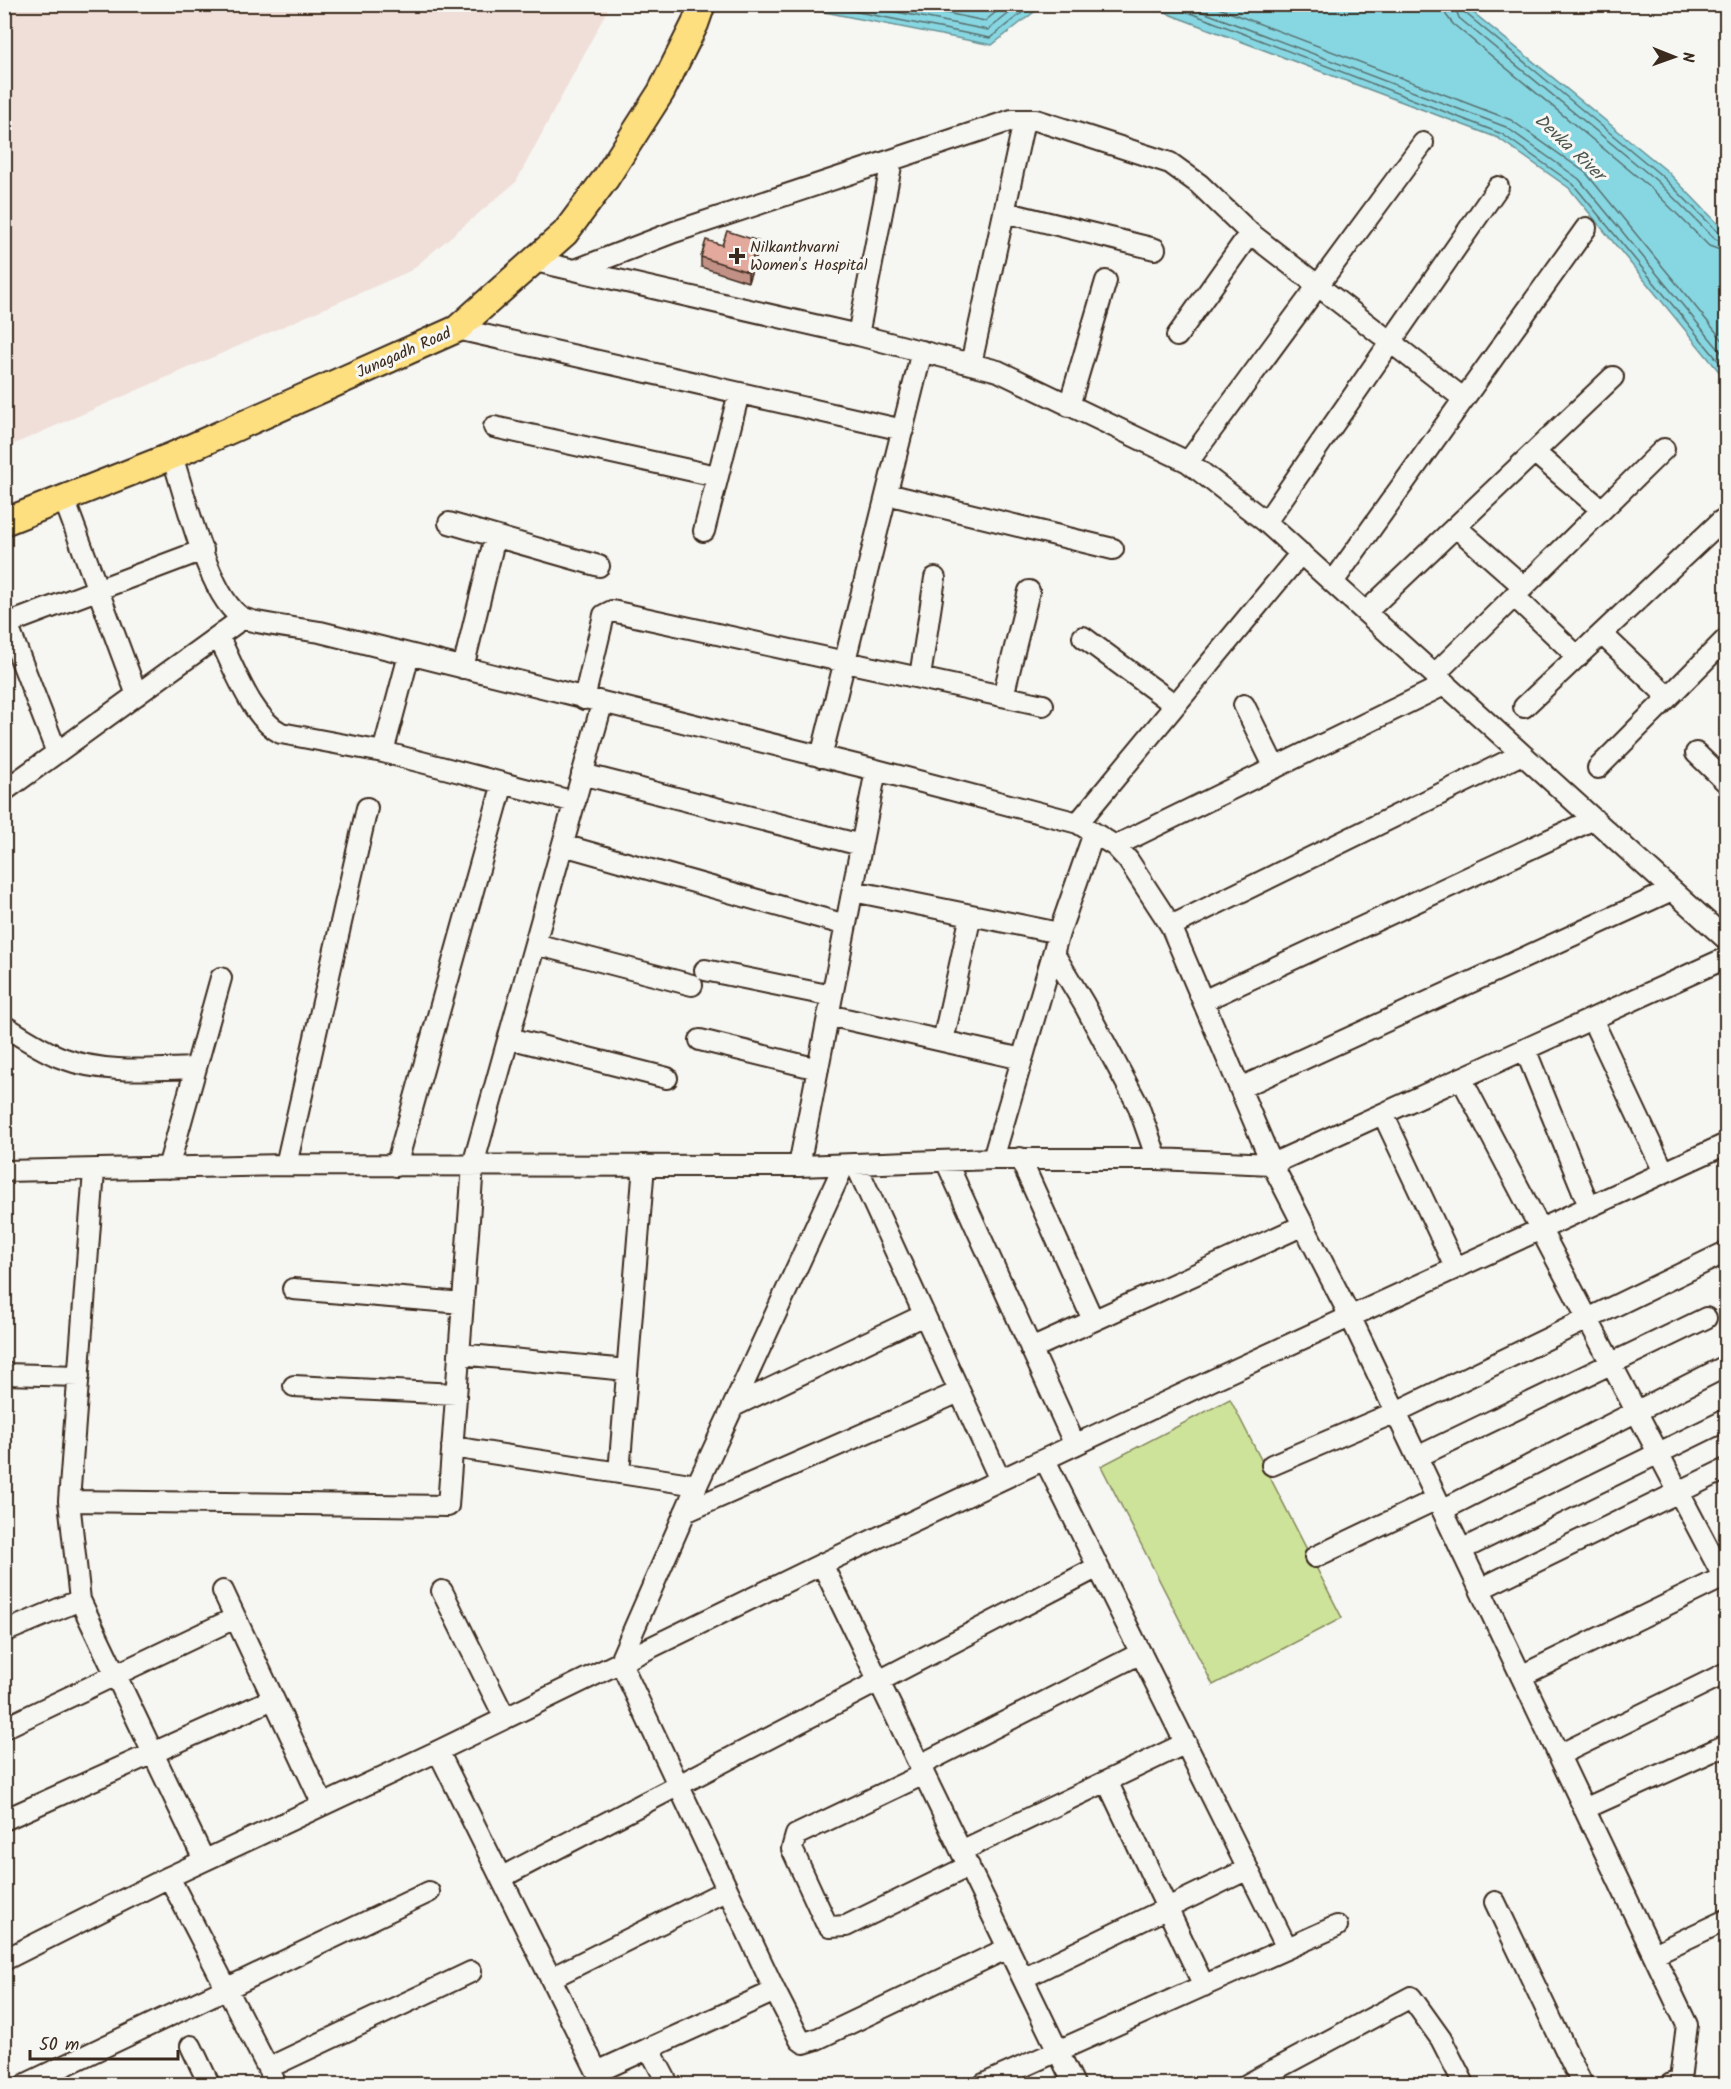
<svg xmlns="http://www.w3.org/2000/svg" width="1731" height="2089" viewBox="0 0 1731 2089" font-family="Kalam,sans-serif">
	<rect width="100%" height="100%" fill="#f6f6f2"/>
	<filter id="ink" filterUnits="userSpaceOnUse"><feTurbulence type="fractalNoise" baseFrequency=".0167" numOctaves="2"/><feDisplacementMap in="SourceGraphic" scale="12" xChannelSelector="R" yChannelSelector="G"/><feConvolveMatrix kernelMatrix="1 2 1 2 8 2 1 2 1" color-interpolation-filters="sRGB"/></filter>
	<g filter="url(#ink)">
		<path fill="#f0dfd8" d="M5 4H610V5L516 182 410 271 5 448Z"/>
		<path fill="#cde399" stroke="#84865c" stroke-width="1.5" d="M1230 1399 1342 1618 1213 1685 1101 1466Z"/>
		<path fill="#87d7e3" stroke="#699294" stroke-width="1.5" d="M789 5H1043L992 45Z
			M1156 5H1464L1667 171 1726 232V380L1569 188 1498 138 1171 15Z"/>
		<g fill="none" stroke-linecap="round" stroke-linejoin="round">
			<path stroke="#596f6d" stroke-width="1.5" d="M817 4 990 38 1033 4
				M856 4 988 30 1021 4
				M903 4 985 21 1006 4
				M1167 4 1502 134 1573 184 1726 370
				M1182 4 1506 127 1579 179 1726 358
				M1208 4 1511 120 1586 173 1726 344
				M1445 4 1446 15 1453 24 1651 188 1709 246 1726 252
				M1454 4 1459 18 1657 181 1715 239 1726 243
				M1461 4 1464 12 1662 176 1720 234 1726 236"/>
			<g stroke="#3b2a1e" stroke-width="24">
				<path id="minor" d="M1004 212 1155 249
					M535 261 858 335 998 371 1188 462 1266 522 1726 939
					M578 269 674 232 1012 120H1036L1170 163 1199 184 1250 233 1464 399
					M457 329 903 430
					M858 335 892 161
					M1177 336 1250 233
					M971 364 1024 121
					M1069 406 1106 281
					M494 427 716 476
					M1534 452 1602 510
					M172 456C185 494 209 600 243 618 255 624 304 629 320 632L876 770 1078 823 1115 846 1128 860 1171 926 1272 1164 1350 1316 1687 2025 1680 2080 1671 2084
					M1188 462 1423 143
					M887 494 1113 549
					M64 499 137 695
					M1266 522 1498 187
					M449 523 599 566
					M1456 527 1524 587
					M704 531 739 393
					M1333 582 1586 228
					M1514 596 1578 657
					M1366 612 1613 377
					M4 616 57 753
					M4 625 203 550
					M1602 634 1668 697
					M218 636C234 666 250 717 281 733L383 752 575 802
					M1083 637 1175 705
					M463 668 495 537
					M1435 674 1664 449
					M920 677 935 578
					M1003 696 1029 591
					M584 699 604 615 612 611 1043 705
					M1244 705 1275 768
					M1524 707 1721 521
					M383 752 409 655
					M1696 753 1726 782
					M821 757 922 351
					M1598 768 1726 639
					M582 774 861 845
					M4 791 243 618
					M1078 823 1301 553
					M563 845 846 925
					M1115 846 1446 684
					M853 891 1059 933
					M1171 926 1522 754
					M535 944 692 985
					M1054 954 1084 1004 1138 1105 1157 1159
					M705 970 832 996
					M1203 1001 1594 819
					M828 1015 1022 1059
					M1592 1019 1664 1172
					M4 1026C23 1037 41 1050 62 1058 104 1074 152 1069 196 1068
					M509 1038 667 1078
					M700 1040 818 1069
					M943 1041 971 915
					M1525 1049 1589 1206
					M1461 1078 1726 1582
					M1240 1088 1672 890
					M1383 1114 1455 1267
					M1020 1158 1093 1320
					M993 1159 1059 933 1094 833
					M946 1161 1075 1445
					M286 1165 367 808
					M844 1165 697 1485 620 1661 775 1991 800 2040 804 2043 817 2039 1008 1948
					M856 1165 1000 1480
					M396 1166 503 783
					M799 1166 876 770
					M168 1168 221 978
					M4 1171 286 1165 799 1166 993 1159H1157L1272 1164 1726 958
					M94 1171 69 1501 80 1600 204 1860
					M293 1289 463 1303
					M1031 1349 1304 1225
					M459 1354 627 1370
					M4 1374 79 1376
					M294 1386 456 1394
					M734 1406 924 1315
					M452 1447 697 1485
					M1417 1457 1706 1318
					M1045 1460 1287 1948
					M1272 1465 1396 1412 1726 1252
					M619 1473 644 1165
					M69 1501 448 1506 473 1165 602 704
					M1442 1510 1726 1366
					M685 1512 959 1392
					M1461 1550 1726 1420
					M1315 1557 1437 1499
					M822 1564 1074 2084
					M1480 1589 1726 1469
					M223 1591 323 1805
					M442 1591 505 1718
					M4 1632 80 1600
					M1521 1676 1726 1576
					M4 1728 235 1618
					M438 1751 603 2084
					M1559 1755 1726 1673
					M920 1765 1141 1653
					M924 1774 796 1835 792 1849 825 1921 830 1927 846 1926 969 1866
					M1107 1781 1204 1986
					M1584 1809 1726 1745
					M4 1820 273 1699
					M961 1851 1186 1743
					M169 1877 276 2084
					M502 1877 1098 1567
					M1495 1902 1582 2084
					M1654 1954 1726 1920
					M4 1960 169 1877 438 1751 822 1564 1219 1377 1726 1144
					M551 1978 727 1890
					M1023 1978 1248 1869
					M191 2046 209 2084
					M649 2048 668 2084
					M268 2068 471 1972
					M597 2072 775 1991
					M26 2084 429 1892
					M984 2084 1337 1926
					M1248 2084 1411 1997 1441 2039 1464 2084"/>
			</g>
			<g stroke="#3b2a1e" stroke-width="30">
				<path id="major" d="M4 522 172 456 457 329 565 233 606 178 661 92 695 24 702 4"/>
			</g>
			<use href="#minor" stroke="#f6f6f2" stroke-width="20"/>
			<use href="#major" stroke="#fddf80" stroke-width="26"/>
		</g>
		<path fill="#c29186" stroke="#3b2a1e" stroke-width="1.5" d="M722 245 758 251 748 282 701 267V257Z"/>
		<path fill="#9e766d" stroke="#3b2a1e" stroke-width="1.5" d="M758 241V251L748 282V272Z"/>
		<path fill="#e2a99c" stroke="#3b2a1e" stroke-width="1.5" d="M727 231 758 241 748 272 701 257 706 240 722 245Z"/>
	</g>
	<path fill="#3b2a1e" stroke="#f6f6f2" stroke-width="2" d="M734 247h6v6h6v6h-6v6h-6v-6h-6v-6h6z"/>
	<g text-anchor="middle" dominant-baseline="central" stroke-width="6" stroke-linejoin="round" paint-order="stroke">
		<g font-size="16" fill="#3b2a1e" stroke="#f6f6f2" text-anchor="start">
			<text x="750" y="247">Nilkanthvarni<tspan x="750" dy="18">Women's Hospital</tspan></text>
		</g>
		<g font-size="16" fill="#3b2a1e" stroke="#f6f6f2">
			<text transform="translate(404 353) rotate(-24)">Junagadh Road</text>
		</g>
		<g font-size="18" font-style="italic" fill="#4e554f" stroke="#f6f6f2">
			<text transform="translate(1569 148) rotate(43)">Devka River</text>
		</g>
	</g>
	<rect width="1731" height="2089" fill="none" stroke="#f6f6f2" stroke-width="24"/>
	<rect x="12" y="12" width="1707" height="2065" fill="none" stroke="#3b2a1e" stroke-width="2" filter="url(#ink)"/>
	<g transform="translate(1674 57) rotate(91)" stroke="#f6f6f2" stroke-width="4.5" paint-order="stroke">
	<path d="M0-4.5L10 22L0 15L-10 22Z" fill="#3b2a1e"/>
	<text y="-9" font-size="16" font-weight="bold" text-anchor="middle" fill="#3b2a1e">N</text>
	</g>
	<path d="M30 2050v9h148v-9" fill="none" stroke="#3b2a1e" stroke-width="3"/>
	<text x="39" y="2050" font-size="18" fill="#3b2a1e" stroke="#f6f6f2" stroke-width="4.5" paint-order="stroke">50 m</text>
</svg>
